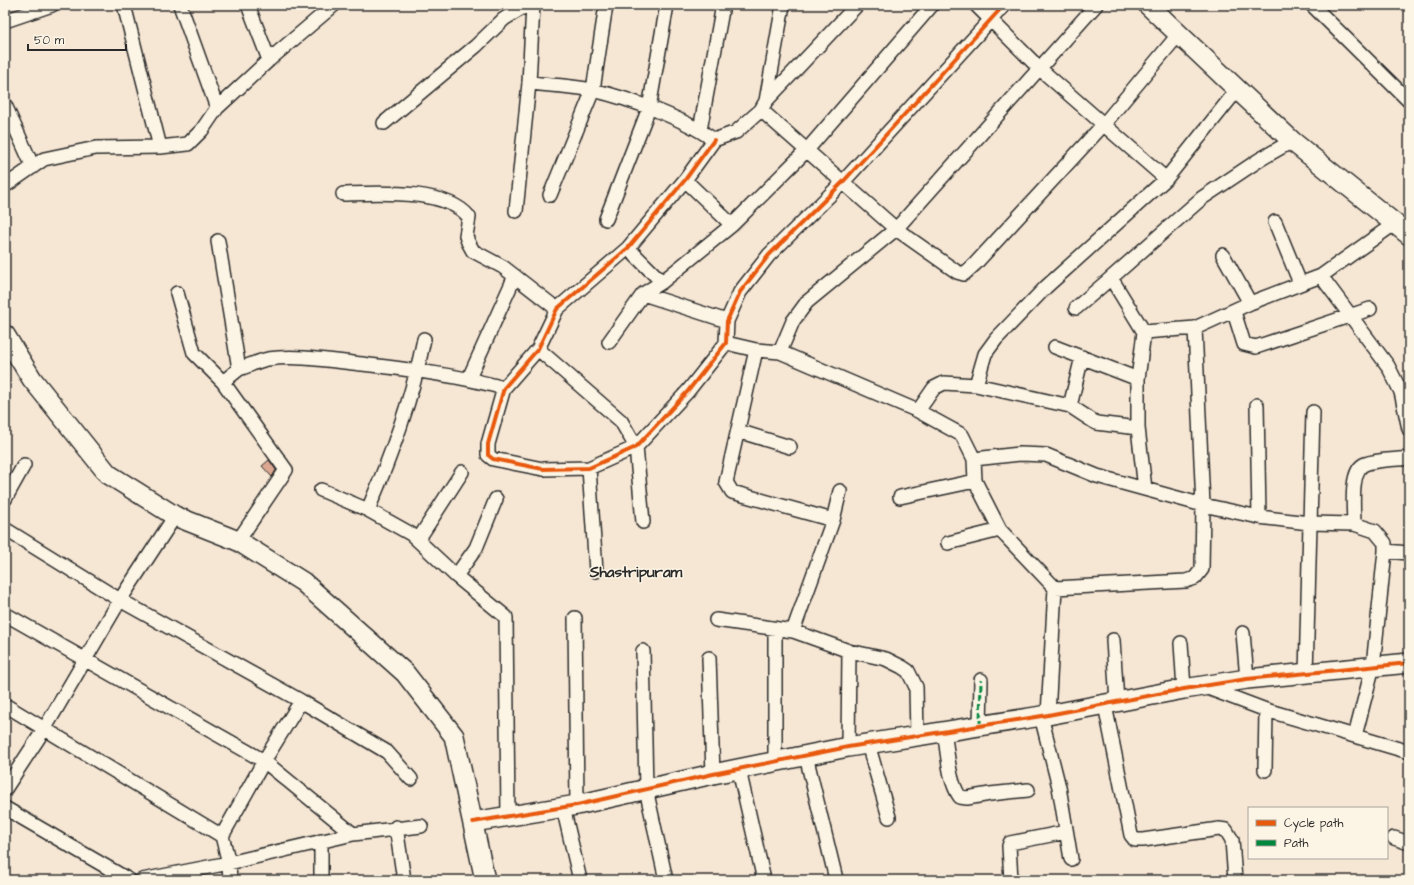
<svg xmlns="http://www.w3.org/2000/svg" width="1414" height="885" viewBox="0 0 1414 885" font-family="'Architects Daughter',sans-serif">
	<rect width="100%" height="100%" fill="#f6e6d4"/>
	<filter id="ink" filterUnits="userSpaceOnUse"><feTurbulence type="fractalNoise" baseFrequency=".025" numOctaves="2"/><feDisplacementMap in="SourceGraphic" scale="8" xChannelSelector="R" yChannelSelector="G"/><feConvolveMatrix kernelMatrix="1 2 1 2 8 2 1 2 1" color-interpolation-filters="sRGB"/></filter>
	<g filter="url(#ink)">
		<path fill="#dca891" stroke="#2b2b2b" d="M269 460 276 470 272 477 262 466Z"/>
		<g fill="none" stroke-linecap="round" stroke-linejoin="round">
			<g stroke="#2b2b2b" stroke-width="16">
				<path id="street" d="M124 5 160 147
					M180 5 217 108
					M248 5 269 60
					M976 5 1039 68 1166 179
					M1312 5 1409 101
					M5 21 52 5
					M529 83C550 85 572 86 593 90 630 99 684 118 714 140L736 132 761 110 766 101 857 5
					M766 101 783 5
					M5 105 33 167
					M761 110 896 229 957 272 964 274 975 264 1104 124 1178 35
					M384 123 476 46 504 19 527 5
					M700 130 723 5
					M714 140 685 180 628 248 557 309 538 349 504 388 488 444V455L493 459 543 469 589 468 636 447 688 391 726 343 727 321 740 292 769 255 842 183 1004 5
					M685 180 732 225
					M5 186 44 159 96 148 160 147 188 144 202 130 217 108 269 60 334 5
					M343 194C376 193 446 188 469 217L466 236 468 242 473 251 503 267 557 309
					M550 195 593 90 606 5
					M516 211 529 83 533 5
					M606 219 649 108 667 5
					M1275 222 1300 283
					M218 241 239 369 223 382
					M628 248 662 282 732 225 807 150 932 5
					M1223 255 1250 303
					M1321 276 1388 366 1401 392 1409 429
					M1111 278 1202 198 1259 160 1292 141
					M177 293 194 353 223 382 286 470 238 541
					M643 294 727 321
					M1076 308 1111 278 1144 332 1138 379V428L1145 489
					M1234 312 1244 344 1256 347 1370 309
					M1144 332 1195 328 1250 303 1321 276 1394 224
					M609 342 643 294 662 282
					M726 343 756 350 780 352 918 411 962 435 974 459 975 481 1000 530 1055 588
					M1055 347 1138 379
					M538 349 621 421 636 447 643 522
					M756 350 726 482 732 492 833 520 840 491
					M780 352 793 321 807 302 896 229 1096 5
					M239 369C248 366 258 361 268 359 295 355 326 360 353 363 404 369 454 374 504 388
					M469 378 515 276
					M976 385 985 354 996 339 1046 287 1166 179 1237 90
					M1257 405 1259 517
					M1070 406 1082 357
					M918 411 934 388 944 383 976 385 1070 406 1096 423 1138 428
					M738 431 790 447
					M974 459 1020 454 1046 455 1097 476 1203 505 1259 517 1309 523 1354 524 1375 531 1385 543V551L1373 666 1355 736
					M589 468 596 571
					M321 490 368 510 411 534 456 576 506 617 508 818
					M900 497 975 481
					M5 499 24 465
					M368 510C392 453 412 399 424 339
					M1354 524C1354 510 1349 470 1365 464 1378 459 1396 460 1409 458
					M5 529 120 600 301 701 387 752 411 779
					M418 540 462 472
					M948 543 1000 530
					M1385 551 1409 553
					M456 576 476 548 496 499
					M5 614 264 761 353 834
					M575 618 577 805
					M716 620 793 631 849 651 886 659 902 667 908 671 916 687 917 736
					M793 631 833 520
					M1243 633 1247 679
					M1113 640 1117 702
					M1181 643 1184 689
					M643 651 646 789 666 880
					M709 658 713 774
					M1306 674 1313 412
					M1205 687 1266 710 1409 752
					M5 705 222 836 229 863 230 880
					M1105 705 1131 835 1135 840H1143L1219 829 1226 830 1232 840 1235 880
					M1048 715 1055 588 1186 581 1195 578 1202 569 1203 505 1195 328
					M1041 716 1059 787 1071 859
					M980 726 981 680
					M944 732C948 752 948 780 960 797L967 798 990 794 1028 790
					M868 744 889 817
					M848 747 849 651
					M806 756 836 879
					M775 762V630
					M739 770 764 880
					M1265 770 1266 710
					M5 789 45 728 120 600 175 516
					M563 807 580 880
					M5 808 129 880
					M396 827 404 880
					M222 836 264 761 301 701
					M1394 838 1409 843
					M321 841V880
					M142 880 229 863 353 834 421 826
					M1011 880 1009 846 1010 843 1066 832"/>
			</g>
			<g stroke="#2b2b2b" stroke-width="22">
				<path id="secondary" d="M1148 5 1292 141 1409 235
					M5 335 32 379 108 474 175 516 238 541 303 582 405 673 454 736 485 880
					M473 822 577 805 713 774 848 747 1048 715 1184 689 1247 679 1409 663"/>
			</g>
			<use href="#street" stroke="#fcf5e5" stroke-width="13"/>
			<use href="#secondary" stroke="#fcf5e5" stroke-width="19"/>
			<path stroke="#00873e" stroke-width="3" stroke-dasharray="6 3" stroke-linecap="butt" d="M980 726 981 680"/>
			<g stroke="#fcf5e5" stroke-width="6">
				<path id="cycleway" d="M714 140 685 180 628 248 557 309 538 349 504 388 488 444V455L493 459 543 469 589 468 636 447 688 391 726 343 727 321 740 292 769 255 842 183 1004 5
					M473 822 577 805 713 774 848 747 1048 715 1184 689 1247 679 1409 663"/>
			</g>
			<use href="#cycleway" stroke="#e8590c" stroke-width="4"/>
		</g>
	</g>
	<g text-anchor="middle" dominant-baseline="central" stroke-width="3" stroke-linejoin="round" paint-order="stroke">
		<g font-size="15" font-weight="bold" fill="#2b2b2b" stroke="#fcf5e5">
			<text x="636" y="572">Shastripuram</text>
		</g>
	</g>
	<rect width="1414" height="885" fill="none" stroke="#fcf5e5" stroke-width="20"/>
	<rect x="10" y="10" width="1394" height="865" fill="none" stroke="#2b2b2b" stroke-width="1.5" filter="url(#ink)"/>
	<rect x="1248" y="807" width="140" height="52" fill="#fcf5e5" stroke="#a8a49b"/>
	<rect x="1256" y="820" width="20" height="6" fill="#e8590c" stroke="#a8a49b"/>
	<text x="1284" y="827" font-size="12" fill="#2b2b2b">Cycle path</text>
	<rect x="1256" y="840" width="20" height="6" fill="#00873e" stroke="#a8a49b"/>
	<text x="1284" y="847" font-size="12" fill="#2b2b2b">Path</text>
	<path d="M28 44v6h98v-6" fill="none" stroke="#2b2b2b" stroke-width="2"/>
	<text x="34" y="44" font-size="12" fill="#2b2b2b" stroke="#fcf5e5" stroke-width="3" paint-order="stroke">50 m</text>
</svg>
